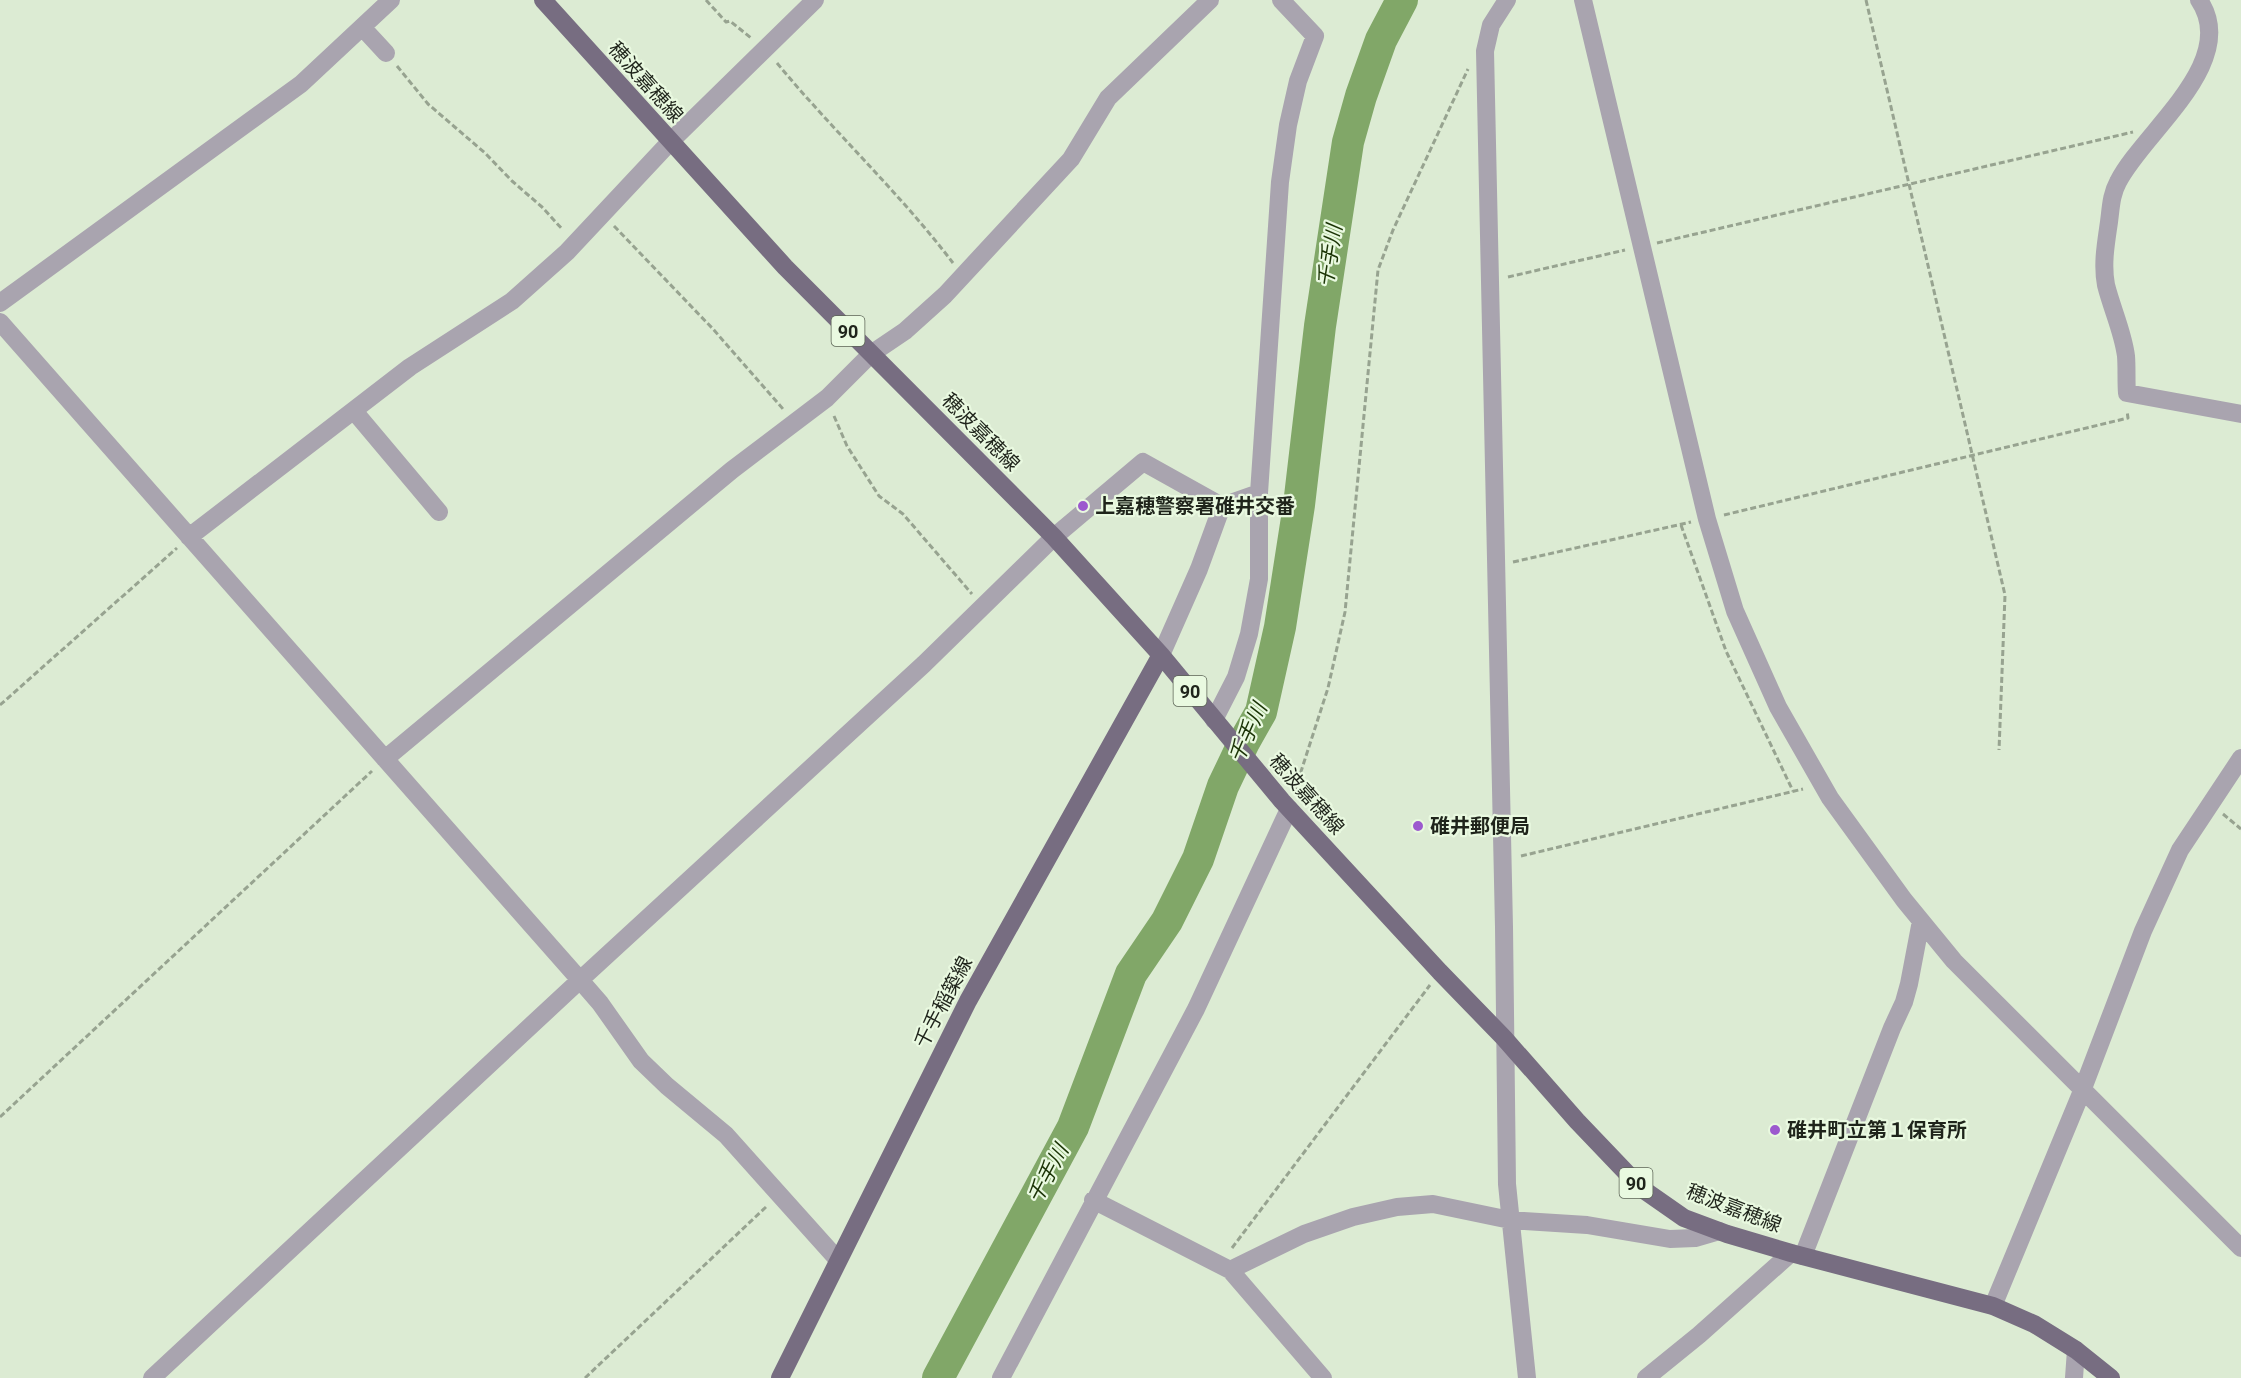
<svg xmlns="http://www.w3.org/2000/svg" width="2241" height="1378" viewBox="0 0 2241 1378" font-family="Roboto,'Noto Sans JP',sans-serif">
	<rect width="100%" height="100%" fill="#dcebd3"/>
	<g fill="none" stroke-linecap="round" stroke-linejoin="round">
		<path stroke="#81a768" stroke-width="32" d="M938 1378 1073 1127 1131 974 1167 921 1198 859 1223 786 1244 742 1261 712 1280 627 1299 505 1320 326 1348 142 1361 96 1381 40 1402 0"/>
		<path stroke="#97a390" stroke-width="3" stroke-dasharray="6 3" stroke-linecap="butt" d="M706 0 726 22 730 21 751 38
			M1866 0 2005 595 1999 750
			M777 63C833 131 899 192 953 263
			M397 66 428 104 485 153 512 181 542 207 563 230
			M614 226 713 329 783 409
			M1657 243 2133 132
			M1508 277 1625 250
			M834 416 847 446 879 496 903 514 972 594
			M1724 515 2128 418 2127 411
			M1681 525 1726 651 1793 791
			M1513 562 1691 522
			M0 705 177 548
			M1295 790 1328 688 1345 612 1378 270 1393 230 1468 69
			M2223 814 2241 829
			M1521 856 1803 789
			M0 1117 372 771
			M1232 1248 1430 985
			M585 1378 767 1206"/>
		<path stroke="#a9a4af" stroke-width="18" d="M1507 0 1491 25 1485 51 1504 927 1507 1184 1527 1378
			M1583 0 1707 519 1735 611 1778 707 1830 798 1904 900 1954 961 2241 1248
			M2199 0C2241 62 2143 132 2118 182 2111 195 2111 207 2109 222 2106 243 2102 264 2106 285 2112 309 2123 332 2126 356 2127 368 2126 381 2127 393L2241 414
			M362 27 386 53
			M0 303 301 84 391 0
			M0 322 580 980 600 1003 641 1061 667 1086 726 1135 838 1260
			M354 411 439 512
			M189 537 410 367 512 301 567 252 670 142 815 0
			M1161 655 1199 569 1222 506 1259 493 1280 182 1288 125 1298 81 1315 36 1281 0
			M1214 720 1236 677 1249 634 1259 579V493
			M385 759 732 470 827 398 871 354 905 331 945 295 1071 159 1108 98 1210 0
			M1093 1200 1230 1270 1323 1378
			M1803 1256 1892 1028 1904 1002 1909 984 1921 921
			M1230 1270 1304 1234 1353 1217 1397 1207 1433 1204 1510 1220 1587 1225 1670 1239 1695 1238 1719 1231
			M1993 1306 2082 1091 2143 931 2180 850 2241 758
			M152 1378 580 980 924 664 1054 537 1143 462 1222 506
			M1001 1378 1196 1009 1289 809
			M1646 1378 1699 1335 1791 1253
			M2074 1378 2076 1350"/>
		<path stroke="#776d81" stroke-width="18" d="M543 0 785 267 1054 537 1161 655 1282 801 1440 972 1504 1038 1577 1121 1641 1188 1684 1218 1727 1234 1791 1253 1993 1306 2034 1324 2076 1350 2111 1378
			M780 1378 968 1001 1161 655"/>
	</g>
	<g fill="#9c59ce" stroke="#e9f9e0" stroke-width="2">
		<circle cx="1083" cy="506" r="6"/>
		<circle cx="1418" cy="826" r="6"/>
		<circle cx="1775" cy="1130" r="6"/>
	</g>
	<g text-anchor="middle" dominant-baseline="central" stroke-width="4.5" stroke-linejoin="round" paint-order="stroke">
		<g fill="#e9f9e0" stroke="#5c6456" stroke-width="1.5">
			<rect x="831.5" y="316" width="33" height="30" rx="4.5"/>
			<rect x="1173.5" y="676" width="33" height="30" rx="4.5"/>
			<rect x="1619.5" y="1168" width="33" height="30" rx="4.5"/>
		</g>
		<g font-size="18" font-weight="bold" fill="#1f241b">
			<text x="848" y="331">90</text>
			<text x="1190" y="691">90</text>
			<text x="1636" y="1183">90</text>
		</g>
		<g font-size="20" fill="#1f241b" stroke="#e9f9e0">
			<text transform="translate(646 82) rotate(48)">穂波嘉穂線</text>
			<text transform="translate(981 432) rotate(45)">穂波嘉穂線</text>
			<text transform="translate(1307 794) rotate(48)">穂波嘉穂線</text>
			<text transform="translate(943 1002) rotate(-62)">千手稲築線</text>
			<text transform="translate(1734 1208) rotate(21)">穂波嘉穂線</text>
		</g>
		<g font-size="20" font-weight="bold" fill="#1f241b" stroke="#e9f9e0" text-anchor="start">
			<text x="1095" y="506">上嘉穂警察署碓井交番</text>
			<text x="1430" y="826">碓井郵便局</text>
			<text x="1787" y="1130">碓井町立第１保育所</text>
		</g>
		<g font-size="21" font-style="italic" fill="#1a3305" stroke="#e9f9e0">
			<text transform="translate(1330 256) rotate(-81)">千手川</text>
			<text transform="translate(1248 733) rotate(-66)">千手川</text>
			<text transform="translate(1048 1174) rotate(-62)">千手川</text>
		</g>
	</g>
</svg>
